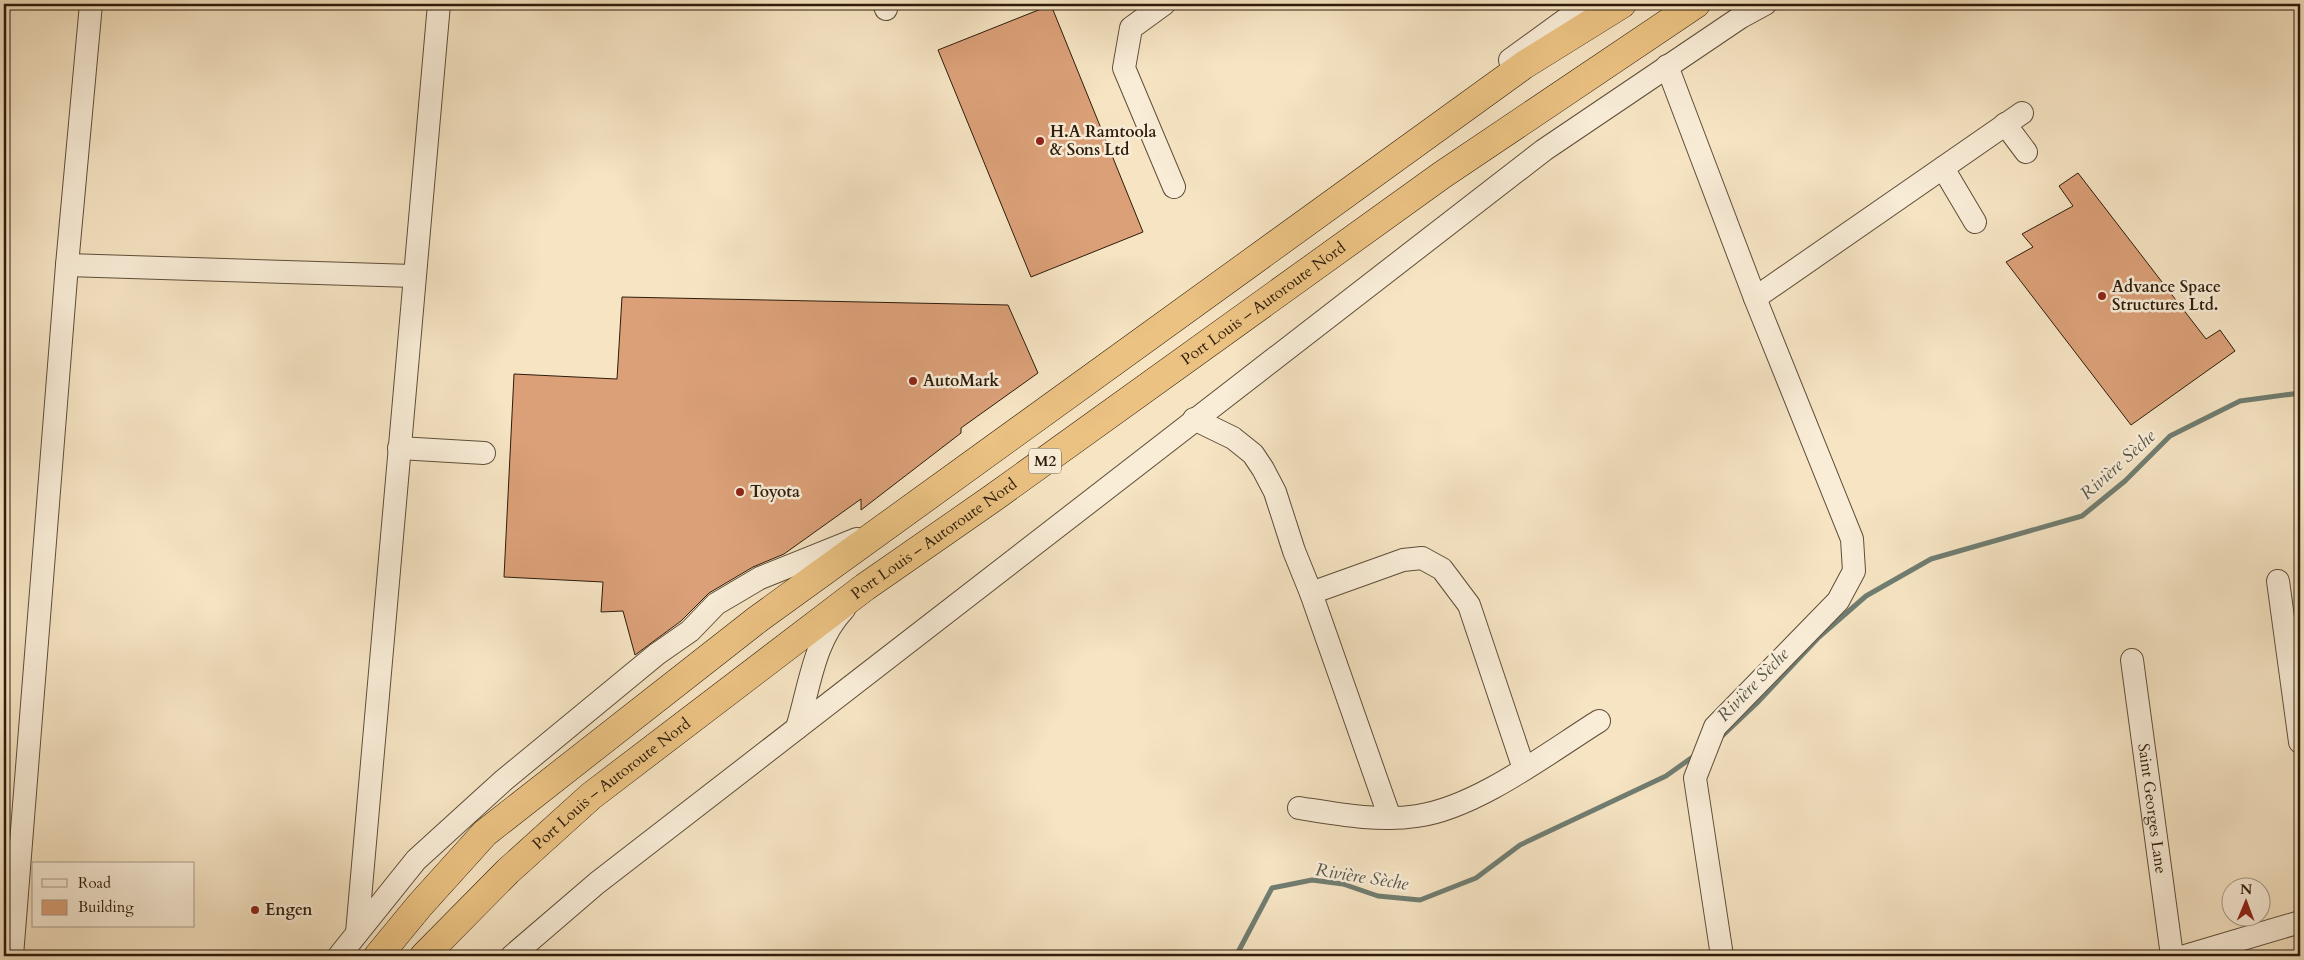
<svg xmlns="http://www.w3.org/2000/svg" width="2304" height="960" viewBox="0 0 2304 960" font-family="Cardo,serif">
	<rect width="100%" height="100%" fill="#f6e4c3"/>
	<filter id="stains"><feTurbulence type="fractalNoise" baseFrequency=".004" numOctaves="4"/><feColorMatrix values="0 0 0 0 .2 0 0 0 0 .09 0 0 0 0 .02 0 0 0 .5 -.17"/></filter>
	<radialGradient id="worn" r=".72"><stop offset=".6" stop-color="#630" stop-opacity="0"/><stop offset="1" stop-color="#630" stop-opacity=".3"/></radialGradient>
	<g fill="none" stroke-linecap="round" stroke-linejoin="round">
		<path stroke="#707d71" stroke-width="5" d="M1720 738 1757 703 1819 637 1866 596 1931 559 2082 516 2125 481 2170 436 2240 401 2300 393
			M1236 956 1272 888 1312 880 1343 884 1378 896 1420 900 1476 878 1520 845 1666 776 1694 756"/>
	</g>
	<path fill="#dba078" stroke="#2d1c0a" d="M1051 5 1143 232 1031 277 938 50Z
		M2078 173 2206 339 2220 330 2235 351 2131 425 2006 262 2033 247 2022 234 2073 206 2059 186Z
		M622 297 1008 305 1038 373 961 428V433L861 510V499L784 554 753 567 709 593 681 621 635 655 623 611 601 612 603 582 504 577 514 374 617 379Z"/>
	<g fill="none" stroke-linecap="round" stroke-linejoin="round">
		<g stroke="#5f4e38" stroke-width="24">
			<g id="minor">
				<path d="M884 4 886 9"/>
				<path d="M1164 4 1131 28 1124 68 1174 187"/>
				<path d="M1510 60 1587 4"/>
				<path d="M1667 66 1755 298 1852 539 1854 571 1838 601 1715 727 1695 778 1722 956"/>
				<path d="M2005 124 2026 152"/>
				<path d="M1943 168 1975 222"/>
				<path d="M67 265 413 276"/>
				<path d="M1755 298 2022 113"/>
				<path d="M1194 419 1233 438 1253 454 1263 469 1275 492 1294 551 1311 593 1390 818"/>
				<path d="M399 448 484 453"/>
				<path d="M2278 581 2300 742"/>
				<path d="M1311 593 1403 560 1422 558 1442 569 1469 605 1524 769"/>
				<path id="s1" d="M2132 660 2172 956"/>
				<path d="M797 728C810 686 813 642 844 609"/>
				<path d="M1299 808C1337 814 1379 822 1417 816 1476 808 1548 753 1599 721"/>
				<path d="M357 933 439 4"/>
				<path d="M12 956 67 265 91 4"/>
				<path d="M339 956 416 860 504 780 657 654 690 631 716 604 760 578 857 539"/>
				<path d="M512 956 597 883 1544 150 1741 17 1765 4"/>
				<path d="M2185 956 2300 922"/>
			</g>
		</g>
		<g stroke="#2d1c0a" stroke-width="29">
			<g id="highway">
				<path d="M378 956 420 905 485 833 758 619 1524 65 1622 4"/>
				<path id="s2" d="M424 956 508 871 591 796 865 587 993 498 1442 175 1696 4"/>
			</g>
		</g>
		<use href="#minor" stroke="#f9edd8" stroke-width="22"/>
		<use href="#highway" stroke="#ebc282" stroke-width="28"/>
	</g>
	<g fill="#8f2418" stroke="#f9edd8" stroke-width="2">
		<circle cx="1040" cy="141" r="5"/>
		<circle cx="2102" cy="296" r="5"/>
		<circle cx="913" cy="381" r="5"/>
		<circle cx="740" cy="492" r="5"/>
		<circle cx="255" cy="910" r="5"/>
	</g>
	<g text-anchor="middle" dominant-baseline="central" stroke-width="5" stroke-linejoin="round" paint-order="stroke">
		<rect fill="#f9edd8" stroke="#6a5b48" stroke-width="1" x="1029" y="448.5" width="32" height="25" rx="4"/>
		<g font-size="15" font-weight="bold" fill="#2d1c0a">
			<text x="1045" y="461">M2</text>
		</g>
		<g font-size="16" font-weight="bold" fill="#2d1c0a" stroke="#f9edd8" text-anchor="start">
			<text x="1050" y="132">H.A Ramtoola<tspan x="1050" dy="18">&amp; Sons Ltd</tspan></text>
			<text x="2112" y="287">Advance Space<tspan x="2112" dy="18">Structures Ltd.</tspan></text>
			<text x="923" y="381">AutoMark</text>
			<text x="750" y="492">Toyota</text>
			<text x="265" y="910">Engen</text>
		</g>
		<g font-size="16" fill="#2d1c0a" stroke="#f9edd8">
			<text stroke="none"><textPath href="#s2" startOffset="1065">Port Louis – Autoroute Nord</textPath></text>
			<text stroke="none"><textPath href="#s2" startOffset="660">Port Louis – Autoroute Nord</textPath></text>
			<text stroke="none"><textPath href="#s2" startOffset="255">Port Louis – Autoroute Nord</textPath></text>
			<text stroke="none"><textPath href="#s1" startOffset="150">Saint Georges Lane</textPath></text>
		</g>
		<g font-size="18" font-style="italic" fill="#545546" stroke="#f9edd8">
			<text transform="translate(2118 465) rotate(-42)">Rivière Sèche</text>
			<text transform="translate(1753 685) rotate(-46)">Rivière Sèche</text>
			<text transform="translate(1362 877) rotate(9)">Rivière Sèche</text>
		</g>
	</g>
	<rect width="2304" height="960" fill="none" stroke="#f6e4c3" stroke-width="20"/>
	<rect x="5" y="5" width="2294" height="950" fill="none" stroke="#2d1c0a" stroke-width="2.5"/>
	<rect x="10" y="10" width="2284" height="940" fill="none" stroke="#2d1c0a"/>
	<rect x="32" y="862" width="162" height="65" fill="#f9edd8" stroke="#a79986"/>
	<rect x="42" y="879" width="25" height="8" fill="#f9edd8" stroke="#a79986"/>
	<text x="78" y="888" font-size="15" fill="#2d1c0a">Road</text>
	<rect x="42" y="900" width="25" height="15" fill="#dba078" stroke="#a79986"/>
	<text x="78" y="912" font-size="15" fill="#2d1c0a">Building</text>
	<g transform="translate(2246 902) rotate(1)"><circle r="24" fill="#f9edd8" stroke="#a79986"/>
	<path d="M0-4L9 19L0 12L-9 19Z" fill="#8f2418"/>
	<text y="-8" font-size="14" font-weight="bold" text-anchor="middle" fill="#2d1c0a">N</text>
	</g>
	<rect width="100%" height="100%" filter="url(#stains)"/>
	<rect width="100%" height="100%" fill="url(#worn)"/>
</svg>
